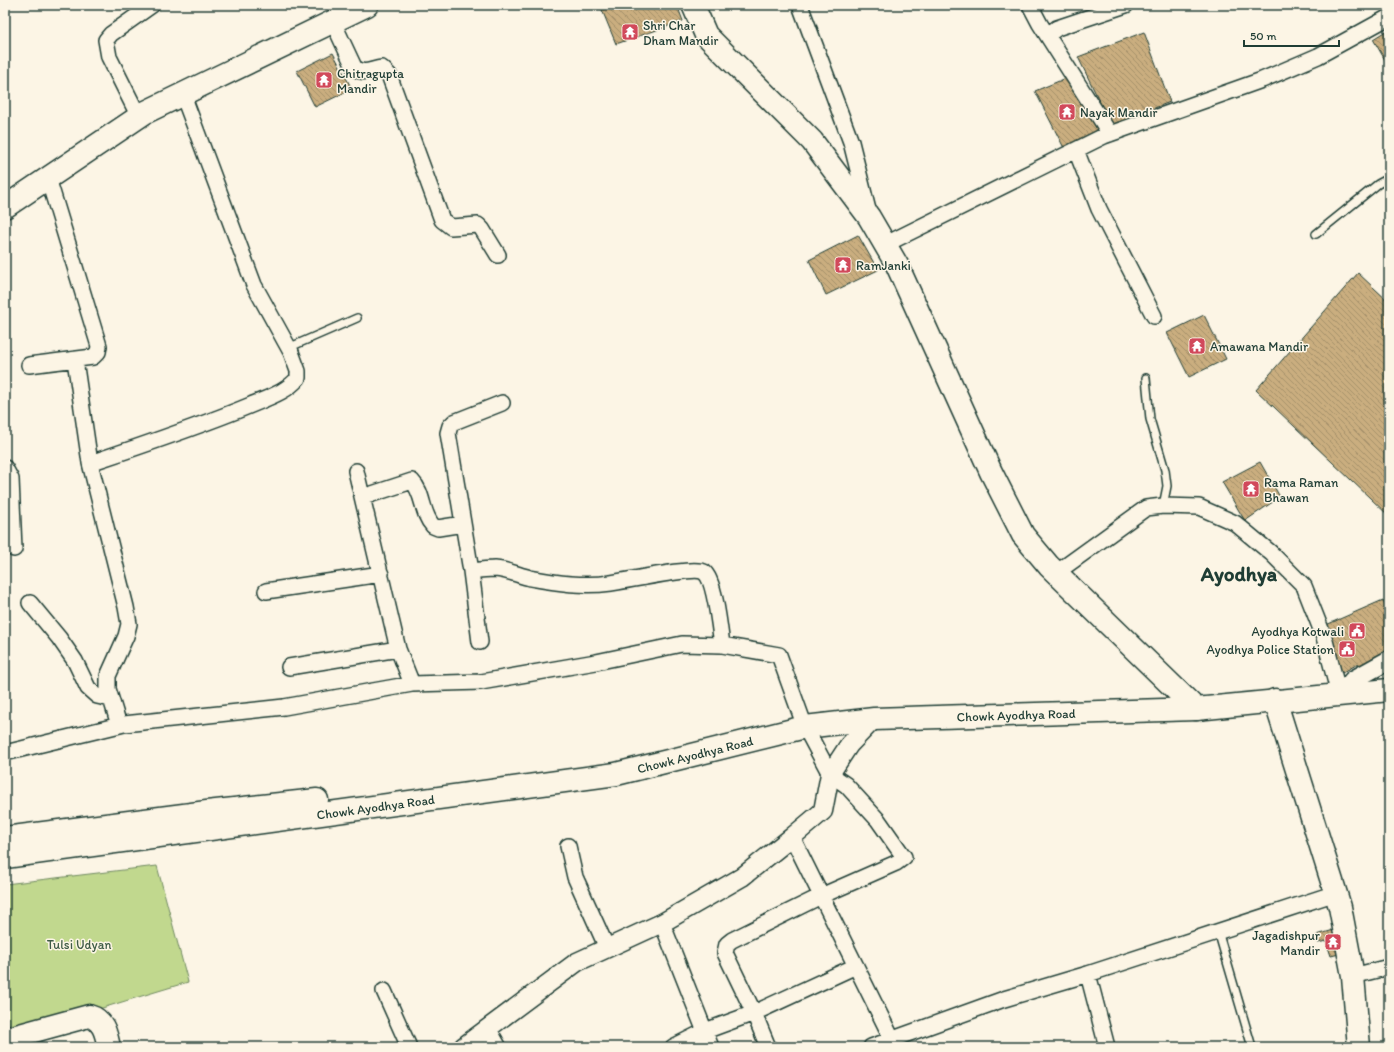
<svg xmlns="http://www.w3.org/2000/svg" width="1394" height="1052" viewBox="0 0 1394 1052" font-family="Itim,sans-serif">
	<defs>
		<pattern id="building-back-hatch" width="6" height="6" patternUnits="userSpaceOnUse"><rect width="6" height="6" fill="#caae7f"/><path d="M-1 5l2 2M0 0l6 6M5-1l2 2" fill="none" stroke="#a38f69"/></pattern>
	</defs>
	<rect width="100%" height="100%" fill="#fcf5e5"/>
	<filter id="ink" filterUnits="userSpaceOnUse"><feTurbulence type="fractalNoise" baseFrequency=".025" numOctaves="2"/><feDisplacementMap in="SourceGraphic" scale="8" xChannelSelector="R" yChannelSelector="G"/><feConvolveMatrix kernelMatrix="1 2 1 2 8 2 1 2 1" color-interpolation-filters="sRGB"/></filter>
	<g filter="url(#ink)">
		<path fill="#c1d88e" stroke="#708a61" d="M157 866 188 982 13 1035 5 1011V884Z"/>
		<path fill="url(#building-back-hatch)" stroke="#1f3d34" d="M600 5H677L683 21 616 44Z
			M1389 29V67L1373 39Z
			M1144 32 1170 102 1111 125 1078 57Z
			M333 53 352 89 315 107 297 71Z
			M1071 76 1099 133 1064 148 1035 91Z
			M858 235 878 270 826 295 809 260Z
			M1358 273 1389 302V516L1256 390Z
			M1204 315 1226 359 1189 377 1167 333Z
			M1260 462 1280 497 1245 521 1222 482Z
			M1383 600 1389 615V654L1367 664 1356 665 1342 673 1324 637 1326 625Z
			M1337 929 1343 953 1331 956 1326 941 1318 943 1317 935Z"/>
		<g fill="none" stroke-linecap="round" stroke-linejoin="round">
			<g stroke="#1f3d34" stroke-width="10">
				<path id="service" d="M1316 234 1378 184 1389 178
					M288 348 357 318
					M1146 378 1150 419 1165 470 1167 486 1163 506
					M1218 931 1252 1047"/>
			</g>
			<g stroke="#1f3d34" stroke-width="18">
				<path id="minor" d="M800 5 851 142 868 210
					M1030 5 1040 24 1110 134
					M333 22 354 67C364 76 371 69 382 68L389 75 442 220 451 227 478 225 482 229 498 255
					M1048 35 1057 28 1126 5
					M139 117 109 57 106 40 111 34 152 5
					M1076 150 1099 209 1154 316
					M884 245 1104 136 1262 80 1318 56 1389 17
					M75 360 90 463 126 607 129 624 126 636 108 676V689L119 725
					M29 365 93 357 98 352 99 346 48 178
					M90 463C144 445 198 427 251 405 267 398 287 392 298 378V371L291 352 254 285 183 95
					M5 468 11 479 14 549
					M356 471 398 649 412 684
					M363 497 412 481C424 493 421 513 433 526L438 528 463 524
					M471 571C479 570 487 569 495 569 508 570 518 575 530 578 557 583 584 587 611 583 627 581 694 566 704 572 715 580 720 631 722 645
					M1056 573 1146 508 1163 506 1199 507 1235 523 1271 553 1304 586 1324 637 1337 687
					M266 591 381 574
					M30 603 59 638 75 661 88 688 97 696 111 699
					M480 642 471 571 448 433 450 426 454 422 502 403
					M289 667 398 649
					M5 753 124 724 284 707 412 684 481 682 596 662 682 644 722 645 779 655 805 727 830 774 846 785 878 820 904 857 896 863 821 896 732 940 727 944 725 953 754 1013 705 1031 673 1047
					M792 837 892 1039
					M568 846 575 877 607 948
					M662 923 711 1047
					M1088 974 1336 893
					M1353 976 1389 967
					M384 991 409 1047
					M768 1047 754 1013 856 966
					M871 1047 1004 999 1088 974 1107 1047"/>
			</g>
			<g stroke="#1f3d34" stroke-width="21">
				<path id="tertiary" d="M1350 695 1348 686 1353 680 1389 660
					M463 1047 487 1029
					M497 1047 487 1029 577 962 662 923 742 877 792 837 823 811 830 774 849 745 874 719"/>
			</g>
			<g stroke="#1f3d34" stroke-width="25">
				<g id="primary">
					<path d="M693 5 706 35 812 141 869 217 897 265 991 472 1023 535 1049 566 1196 709"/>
					<path d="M5 207 146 112 367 5"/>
					<path d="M1275 700 1340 907 1353 976 1359 1047"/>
					<path d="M5 838 207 812 317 800"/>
					<path id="s1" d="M5 857 616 774 805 727 874 719 1196 709 1389 690"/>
					<path d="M5 1039 89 1016C104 1020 106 1034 109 1047"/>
				</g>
			</g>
			<use href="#service" stroke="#fcf5e5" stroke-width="7"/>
			<use href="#minor" stroke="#fcf5e5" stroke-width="15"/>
			<use href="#tertiary" stroke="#fcf5e5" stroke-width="18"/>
			<use href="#primary" stroke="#fcf5e5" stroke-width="22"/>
		</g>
	</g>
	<defs>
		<g id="temple-square" transform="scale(0.9)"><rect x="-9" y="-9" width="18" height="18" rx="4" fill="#d1495b" stroke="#fcf5e5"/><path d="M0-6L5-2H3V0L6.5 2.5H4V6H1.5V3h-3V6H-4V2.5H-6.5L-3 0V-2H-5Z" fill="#fff"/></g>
		<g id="civic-square" transform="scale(0.9)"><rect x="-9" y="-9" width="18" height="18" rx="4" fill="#d1495b" stroke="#fcf5e5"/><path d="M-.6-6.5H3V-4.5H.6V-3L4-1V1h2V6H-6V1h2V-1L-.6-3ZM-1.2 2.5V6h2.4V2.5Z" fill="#fff"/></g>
	</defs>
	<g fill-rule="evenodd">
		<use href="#temple-square" x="630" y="32"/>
		<use href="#temple-square" x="324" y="80"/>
		<use href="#temple-square" x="1067" y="112"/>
		<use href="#temple-square" x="843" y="265"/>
		<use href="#temple-square" x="1197" y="346"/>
		<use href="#temple-square" x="1251" y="489"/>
		<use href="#civic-square" x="1357" y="631"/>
		<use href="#civic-square" x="1347" y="649"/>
		<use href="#temple-square" x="1333" y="942"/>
	</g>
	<g text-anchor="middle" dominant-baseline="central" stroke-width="3" stroke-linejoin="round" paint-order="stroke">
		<g font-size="13" fill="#1f3d34" stroke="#fcf5e5" text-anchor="start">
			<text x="643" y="25">Shri Char<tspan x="643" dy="15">Dham Mandir</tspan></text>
			<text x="337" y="73">Chitragupta<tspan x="337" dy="15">Mandir</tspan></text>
			<text x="1080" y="112">Nayak Mandir</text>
			<text x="856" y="265">RamJanki</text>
			<text x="1210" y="346">Amawana Mandir</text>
			<text x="1264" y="482">Rama Raman<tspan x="1264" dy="15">Bhawan</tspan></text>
			<text x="1344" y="631" text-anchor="end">Ayodhya Kotwali</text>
			<text x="1334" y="649" text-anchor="end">Ayodhya Police Station</text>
			<text x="1320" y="935" text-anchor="end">Jagadishpur<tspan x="1320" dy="15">Mandir</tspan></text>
		</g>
		<g font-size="13" fill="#1f3d34" stroke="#fcf5e5">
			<text stroke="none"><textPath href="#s1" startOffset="1023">Chowk Ayodhya Road</textPath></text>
			<text stroke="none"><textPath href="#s1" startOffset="698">Chowk Ayodhya Road</textPath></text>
			<text stroke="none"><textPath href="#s1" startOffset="374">Chowk Ayodhya Road</textPath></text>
		</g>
		<g font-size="13" fill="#3f5c46" stroke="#fcf5e5">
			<text x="79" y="944">Tulsi Udyan</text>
		</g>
		<g font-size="21" font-weight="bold" fill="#1f3d34" stroke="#fcf5e5">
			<text x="1239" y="573">Ayodhya</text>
		</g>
	</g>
	<rect width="1394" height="1052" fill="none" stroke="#fcf5e5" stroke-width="20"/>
	<rect x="10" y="10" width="1374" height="1032" fill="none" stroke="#1f3d34" stroke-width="1.5" filter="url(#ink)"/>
	<path d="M1244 40v6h95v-6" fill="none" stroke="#1f3d34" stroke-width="2"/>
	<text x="1250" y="40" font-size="12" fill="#1f3d34" stroke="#fcf5e5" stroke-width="3" paint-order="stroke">50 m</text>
</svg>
